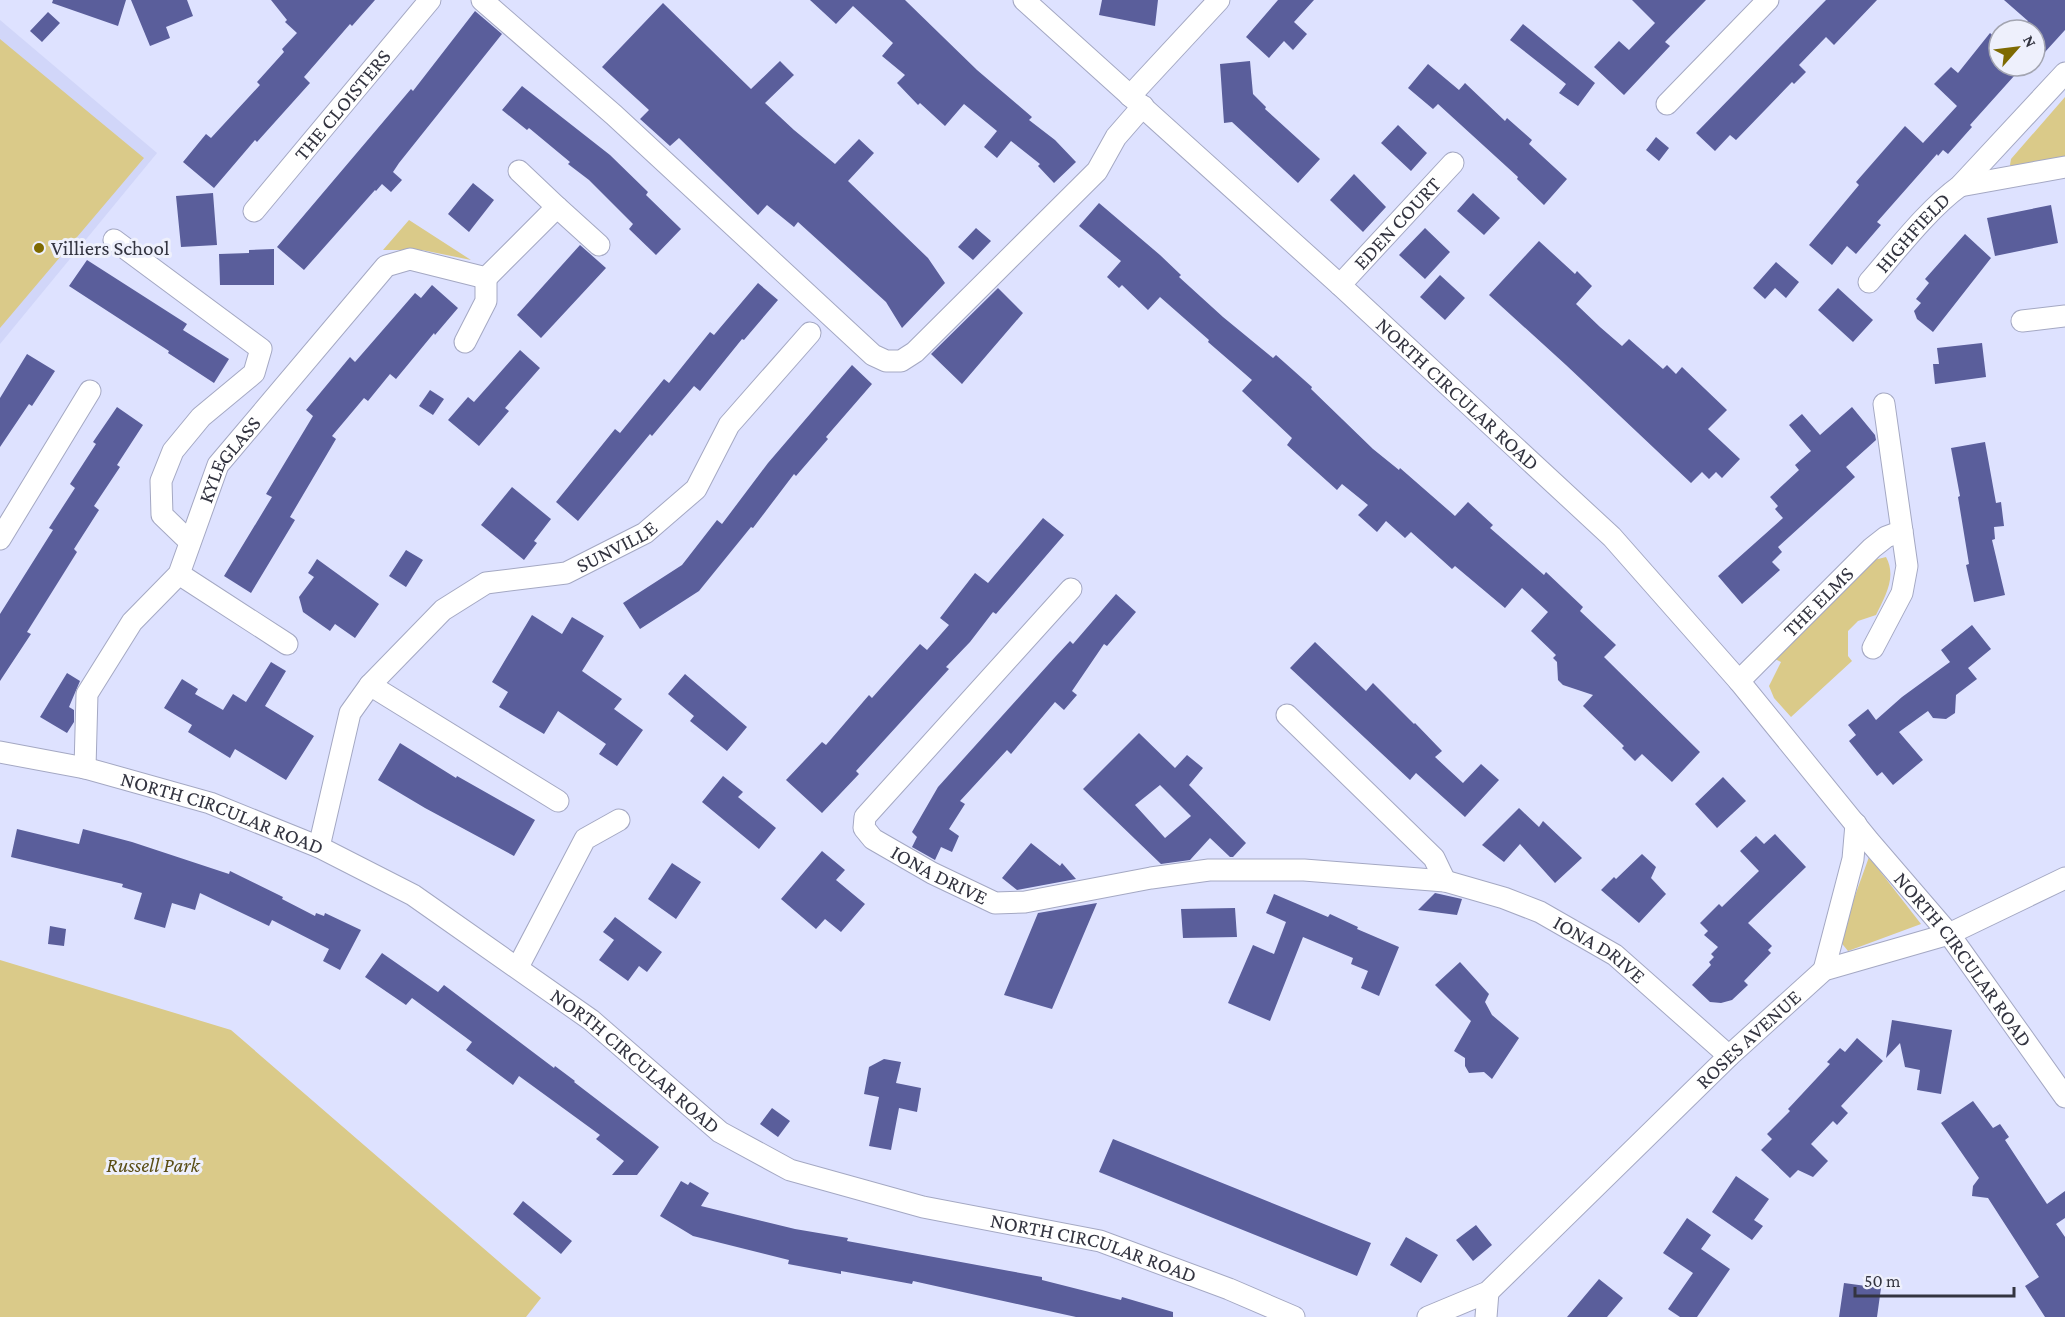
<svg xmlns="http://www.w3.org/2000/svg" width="2065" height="1317" viewBox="0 0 2065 1317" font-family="'Crimson Pro',serif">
	<rect width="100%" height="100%" fill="#dee2ff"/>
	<path fill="#d1d6f9" d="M0 20 157 153 0 344Z"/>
	<path fill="#daca89" d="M0 39 144 158 0 328Z
		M2065 97V159L2014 169 2010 165 2011 159Z
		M409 220 471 260 422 250H383Z
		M1886 557C1897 577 1885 596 1876 615L1858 621 1848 631V656L1852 661 1791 717 1774 698 1769 686 1781 662 1773 658 1874 560Z
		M1869 857 1921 924 1848 951 1839 940Z
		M0 960 231 1030 541 1298 526 1317H0Z"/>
	<path fill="#5a5e9b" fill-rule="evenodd" d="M53 0H126L118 26 52 3Z
		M131 0H187L193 16 166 27 170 38 150 46Z
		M271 0H375L352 26 350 24 304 77 310 83 257 142 255 140 214 188 183 162 206 134 211 138 260 85 257 82 284 52 282 49 297 33 285 22 287 20Z
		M810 0H905L977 70 1032 117 1029 120 1055 140 1076 162 1054 183 1038 166 1040 164 1011 141 997 158 984 147 997 131 964 104 945 126 920 103 918 105 897 83 905 75 882 56 893 43 853 6 836 24Z
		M1102 0H1158L1155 26 1099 15Z
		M1278 0H1314L1294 22 1307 34 1293 50 1284 41 1269 58 1246 37Z
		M1632 0H1706L1665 42 1670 46 1624 95 1594 67 1619 41 1629 50 1655 23Z
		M1826 0H1877L1834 45 1826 37 1799 65 1806 72 1794 84 1792 82 1736 140 1730 135 1715 151 1696 133Z
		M2004 0H2065V30L2035 63V30H2020L2028 21Z
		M663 3 751 89 780 61 794 75 765 103 794 130 835 164 859 139 874 153 848 181 928 258 945 283 902 328 886 302 798 222 794 227 767 205 758 215 679 138 670 146 640 119 649 110 602 67Z
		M475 11 502 34 399 163 393 172 402 180 391 192 382 184 376 191 375 190 304 270 277 247 411 89 413 91Z
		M48 12 60 23 42 42 30 31Z
		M1523 24 1595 83 1578 106 1559 93 1566 84 1510 40Z
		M1990 33 1999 41V66H2023L1970 125 1972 127 1948 154 1943 150 1938 156 1937 154 1877 222 1881 225 1856 254 1847 246 1832 265 1809 245 1859 185 1856 182 1905 126 1923 143 1957 106 1934 84 1951 67 1958 73Z
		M1250 61 1253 94 1266 107 1265 109 1320 159 1298 183 1232 122 1224 123 1220 64Z
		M1428 64 1459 90 1465 83 1505 121 1507 118 1532 140 1529 144 1567 179 1544 205 1517 179 1518 177 1438 104 1433 109 1408 88Z
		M522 86 610 155 648 192 646 195 681 229 656 255 629 229 633 224 589 180 568 164 570 162 529 128 527 130 502 110Z
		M1398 125 1427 153 1411 171 1381 143Z
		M1656 137 1669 148 1659 161 1646 150Z
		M1354 174 1386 207 1363 232 1330 200Z
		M473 183 494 200 469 232 448 214Z
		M213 193 217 245 181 247 176 196Z
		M1473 193 1500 218 1484 235 1457 211Z
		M1099 203 1160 255 1181 275 1179 277 1223 317 1273 358 1276 355 1312 387 1311 389 1373 449 1399 470 1400 468 1455 516 1468 502 1493 525 1490 528 1544 575 1546 572 1583 607 1580 611 1616 645 1604 657 1700 752 1672 782 1642 754 1635 761 1622 748 1624 746 1583 706 1593 695 1563 685 1558 680 1557 662 1553 658 1556 655 1531 631 1548 612 1522 588 1505 608 1455 566 1452 569 1411 532 1405 538 1386 521 1377 532 1358 515 1368 505 1342 484 1337 490 1287 445 1292 438 1242 391 1252 380 1208 342 1209 340 1160 297 1148 310 1122 285 1119 288 1107 277 1121 261 1079 226Z
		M2051 205 2058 243 1995 256 1987 218Z
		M976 228 991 241 973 260 958 247Z
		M1425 228 1450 252 1425 279 1399 255Z
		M1965 234 1991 258 1933 332 1917 319 1914 311 1921 303 1916 299 1929 283 1925 279Z
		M1539 241 1575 274 1577 271 1592 286 1576 304 1600 327 1622 346 1629 339 1663 369 1667 365 1676 374 1682 367 1727 410 1708 429 1740 459 1722 478 1716 472 1709 479 1702 472 1691 483 1566 365 1489 295Z
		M580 245 606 268 541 338 517 315Z
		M274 249V285H220L219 254 249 253V250Z
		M87 260 187 324 183 330 229 359 214 383 168 353 169 351 69 286Z
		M1776 262 1799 282 1786 298 1775 288 1765 299 1753 288Z
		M1440 275 1465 298 1445 320 1420 297Z
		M758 283 778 300 744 340 742 339 700 391 694 386 652 436 650 434 578 521 556 502 615 429 620 433 664 379 669 383 710 332 714 335Z
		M432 285 458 308 435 335 434 333 396 379 390 374 368 401 364 398 332 436 336 439 290 517 295 520 251 593 224 576 272 497 266 494 313 416 306 410 350 357 355 362 415 293 421 298Z
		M998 288 1023 313 962 384 931 354Z
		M1838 288 1873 320 1853 342 1818 310Z
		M1982 343 1986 377 1935 384 1933 364H1939L1937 348Z
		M520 350 540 368 505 408 509 411 479 446 448 420 468 397 474 402Z
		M27 354 55 371 32 406 29 404 0 447V398Z
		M852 365 872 384 826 437 828 439 796 476 794 474 753 528 751 527 699 591 640 629 623 603 682 565 717 520 722 524 768 463Z
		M430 390 444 399 433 415 419 406Z
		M117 407 143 425 117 465 120 467 94 506 99 510 74 549 77 552 27 632 31 634 0 681V614L53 530 49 528 75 488 70 484 96 444 93 442Z
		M1852 407 1875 435 1876 440 1846 467 1855 477 1778 547 1782 552 1772 562 1780 570 1742 604 1718 576 1783 518 1775 509 1778 506 1770 497 1799 470 1795 465 1811 451 1789 425 1802 414 1820 435Z
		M1985 442 1996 503 2001 502 2004 526 1994 527 1995 539 1992 540 2005 595 1974 602 1966 565 1969 564 1958 497 1960 496 1951 448Z
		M512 487 551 519 534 541 537 543 524 560 481 525Z
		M1043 518 1064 535 996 614 993 612 970 642 946 667 949 669 856 771 859 774 822 813 786 780 822 742 826 745 869 695 872 698 920 644 927 650 949 625 940 618 975 573 988 583Z
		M406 550 423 560 406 587 389 576Z
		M317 559 379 604 355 638 335 624 330 631 303 612 299 597 314 577 308 573Z
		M1116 594 1136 612 1107 646 1104 644 1072 691 1077 695 1064 710 1055 702 1011 754 1007 750 960 801 965 804 949 829 959 836 952 852 941 847 935 860 912 847 917 837 912 832 938 787 1056 656 1070 641 1073 644Z
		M532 615 562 634 572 617 604 636 582 671 622 699 614 709 643 730 617 766 599 754 606 744 558 711 544 734 499 707 508 692 492 682Z
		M1972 625 1991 649 1968 668 1977 679 1956 695 1955 713 1946 719 1933 718 1928 711 1899 732 1923 760 1893 785 1882 772 1877 776 1849 741 1856 735 1848 725 1868 709 1876 720 1902 697 1950 662 1941 650Z
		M1315 642 1366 691 1373 683 1414 724 1415 723 1442 751 1435 757 1463 783 1481 764 1499 780 1465 817 1416 773 1410 780 1290 668Z
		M271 662 286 671 265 706 314 736 286 780 235 749 230 758 188 732 192 725 164 708 182 679 198 689 195 694 223 710 233 694 246 702Z
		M67 673 80 681 69 707 74 710V722L67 733 40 717Z
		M685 674 747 727 727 751 690 721 694 716 668 694Z
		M1139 733 1175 768 1187 755 1203 768 1189 785 1246 843 1233 857H1230L1210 838 1190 860 1161 864 1083 789ZM1160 785 1191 816 1165 838 1135 805Z
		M400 743 456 778 457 776 535 820 514 856 425 808 378 780Z
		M723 776 743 792 738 797 776 828 759 849 702 802Z
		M1723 777 1746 801 1717 828 1695 804Z
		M1519 808 1539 827 1543 821 1582 858 1555 883 1520 844 1504 862 1482 845Z
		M17 829 79 844 83 829 132 842 229 874 230 871 283 897 282 899 315 916 316 913 324 916 325 913 361 930 340 970 323 961 329 949 272 920 269 926 200 893 195 910 172 903 165 928 134 919 142 893 122 887 123 884 11 857Z
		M1775 834 1806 867 1748 923 1772 946 1768 950 1771 953 1744 981 1748 985 1732 1000 1721 1003 1710 1002 1692 985 1711 965 1709 962 1714 957 1711 954 1718 947 1704 935 1708 931 1700 923 1719 904 1722 907 1759 871 1740 851 1756 836 1764 844Z
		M1031 843 1060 866 1062 863 1076 879 1017 890 1002 878Z
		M822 851 845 870 836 880 865 904 841 932 825 919 816 929 781 899Z
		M1642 854 1656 867 1651 878 1666 894 1639 923 1601 890 1614 877 1616 879Z
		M672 863 701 882 676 919 648 899Z
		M1435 893 1462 899 1457 915 1418 910Z
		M1274 894 1328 917 1330 914 1358 927 1357 929 1399 947 1379 996 1361 988 1368 971 1351 964 1353 958 1303 937 1270 1021 1228 1003 1253 945 1274 954 1286 922 1266 913Z
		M1097 903 1052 1009 1004 995 1038 913Z
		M1235 908 1237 937 1183 938 1181 909Z
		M615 917 662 952 647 972 639 966 628 981 599 960 614 940 603 932Z
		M50 926 66 929 64 946 48 944Z
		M382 953 438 992 444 985 554 1068 555 1066 575 1081 574 1082 659 1147 637 1175H612L624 1161 596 1139 600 1135 519 1076 513 1085 466 1050 472 1042 412 998 406 1005 365 977Z
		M1460 962 1489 994 1485 1002 1492 1015 1519 1038 1492 1079 1484 1072 1469 1073 1465 1066V1058L1454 1051 1471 1021 1435 985Z
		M1892 1020 1952 1030 1941 1094 1917 1090 1920 1070 1905 1067 1900 1043 1886 1058Z
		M1857 1038 1883 1061 1841 1106 1848 1113 1837 1125 1833 1121 1811 1144 1828 1161 1813 1177 1798 1170 1790 1178 1761 1150 1772 1139 1767 1134 1790 1111 1788 1109 1830 1064 1827 1062 1840 1048 1845 1052Z
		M884 1059 901 1062 896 1083 921 1088 917 1112 899 1108 891 1150 869 1146 879 1097 864 1094 869 1067Z
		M1973 1101 1993 1128 2000 1124 2009 1137 2005 1140 2047 1204 2065 1191V1218L2056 1224 2065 1237V1317H2045L2025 1286 2039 1277 1988 1198 1972 1196 1973 1186 1979 1178 1941 1123Z
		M772 1108 790 1121 778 1137 760 1124Z
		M1113 1139 1371 1243 1357 1276 1099 1172Z
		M1736 1176 1769 1199 1754 1220 1763 1226 1752 1240 1712 1212Z
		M681 1181 688 1185 690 1182 709 1193 701 1206 795 1229 848 1238 847 1241 1042 1277V1280L1121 1300 1122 1297 1173 1312V1317H1076L913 1281 912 1284 841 1271V1274L788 1264 789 1260 693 1236 660 1216Z
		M523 1201 572 1241 561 1254 513 1214Z
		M1687 1218 1711 1235 1701 1249 1730 1269 1697 1317H1680L1668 1309 1693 1273 1663 1253Z
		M1476 1225 1492 1245 1473 1261 1456 1240Z
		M1406 1237 1438 1255 1421 1283 1390 1265Z
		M1599 1279 1623 1298 1607 1317H1567Z
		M1844 1283 1881 1288 1877 1317H1839Z"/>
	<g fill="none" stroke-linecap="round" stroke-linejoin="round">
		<g stroke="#a4a8c3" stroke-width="23">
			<g id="minor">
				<path d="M482 0 614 115 873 355 886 361H901L915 352 1097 171 1116 137 1143 106"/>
				<path id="s1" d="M1024 0 1340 285 1612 537 1739 681 1869 841 1949 934 2065 1097"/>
				<path d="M1130 96 1219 0"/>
				<path d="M1667 104 1768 0"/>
				<path d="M1960 186 2065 167"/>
				<path d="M557 207 599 245"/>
				<path id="s2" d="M254 211 430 0"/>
				<path d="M114 240 261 349 254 373 201 417 173 451 161 481 162 515 190 542"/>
				<path id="s3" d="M1869 282C1896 251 1928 209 1960 186L2065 73"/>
				<path id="s4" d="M1340 285 1453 163"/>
				<path d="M2022 321 2065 316"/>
				<path d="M465 342 486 301V278"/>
				<path d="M0 539 90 391"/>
				<path d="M179 574 287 644"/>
				<path id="s5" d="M1071 589 865 817 864 828 873 839 932 873 995 903 1025 902 1151 878 1209 870H1304L1445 881 1504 898 1540 912 1615 955 1729 1056"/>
				<path d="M1873 648 1902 593 1907 566 1902 531"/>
				<path id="s6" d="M1739 681 1872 548 1886 537 1902 531 1884 404"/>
				<path d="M370 685 558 801"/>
				<path d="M1287 715 1434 858 1445 881"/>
				<path id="s7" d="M0 752 85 768 210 803 319 847 413 895 591 1020 720 1132 790 1170 923 1207 1100 1241 1229 1289 1294 1317"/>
				<path id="s8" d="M85 768 87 694 132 622 179 574 218 465 386 266 410 259 486 278 557 207 519 171"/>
				<path id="s9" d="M319 847 350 713 370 685 443 610 486 583 566 573 645 533 696 489 729 425 810 333"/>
				<path d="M518 967 585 839 619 820"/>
				<path d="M1824 970 1853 859 1856 824"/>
				<path id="s10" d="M1428 1317 1488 1292 1729 1056 1824 970 1949 934 2065 878"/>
				<path d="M1486 1317 1488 1292"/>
			</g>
		</g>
		<use href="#minor" stroke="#fff" stroke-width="21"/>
	</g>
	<circle fill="#7e6a01" stroke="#eef0fc" stroke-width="2" cx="39" cy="248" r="6"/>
	<g text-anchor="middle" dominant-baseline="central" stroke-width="6" stroke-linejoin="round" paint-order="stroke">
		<g font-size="21" fill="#333440" stroke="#eef0fc">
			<text stroke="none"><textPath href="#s2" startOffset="138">THE CLOISTERS</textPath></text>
			<text stroke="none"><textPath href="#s4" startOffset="84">EDEN COURT</textPath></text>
			<text stroke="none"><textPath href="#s3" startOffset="66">HIGHFIELD</textPath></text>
			<text stroke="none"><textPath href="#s1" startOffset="586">NORTH CIRCULAR ROAD</textPath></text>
			<text stroke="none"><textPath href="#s8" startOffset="352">KYLEGLASS</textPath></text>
			<text stroke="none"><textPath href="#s9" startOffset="465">SUNVILLE</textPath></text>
			<text stroke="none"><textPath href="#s6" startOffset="112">THE ELMS</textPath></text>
			<text stroke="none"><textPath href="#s7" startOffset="231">NORTH CIRCULAR ROAD</textPath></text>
			<text stroke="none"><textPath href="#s5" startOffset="408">IONA DRIVE</textPath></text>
			<text stroke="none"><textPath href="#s5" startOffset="1094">IONA DRIVE</textPath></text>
			<text stroke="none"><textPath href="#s1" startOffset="1346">NORTH CIRCULAR ROAD</textPath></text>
			<text stroke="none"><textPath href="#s10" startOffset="428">ROSES AVENUE</textPath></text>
			<text stroke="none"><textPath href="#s7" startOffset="717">NORTH CIRCULAR ROAD</textPath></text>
			<text stroke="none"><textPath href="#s7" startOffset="1221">NORTH CIRCULAR ROAD</textPath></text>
		</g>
		<g font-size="21" fill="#333440" stroke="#eef0fc" text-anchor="start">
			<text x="51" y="248">Villiers School</text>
		</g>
		<g font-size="21" font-style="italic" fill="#5a4d15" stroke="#eef0fc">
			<text x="153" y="1165">Russell Park</text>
		</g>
	</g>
	<g transform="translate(2017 48) rotate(62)"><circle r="28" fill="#eef0fc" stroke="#a3a5b1" stroke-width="1.5"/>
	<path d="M0-4.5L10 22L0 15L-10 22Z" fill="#7e6a01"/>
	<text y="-9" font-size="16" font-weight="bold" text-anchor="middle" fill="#333440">N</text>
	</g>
	<path d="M1855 1287v9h159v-9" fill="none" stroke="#333440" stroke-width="3"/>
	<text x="1864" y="1287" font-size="18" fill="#333440" stroke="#eef0fc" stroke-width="4.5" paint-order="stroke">50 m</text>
</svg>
